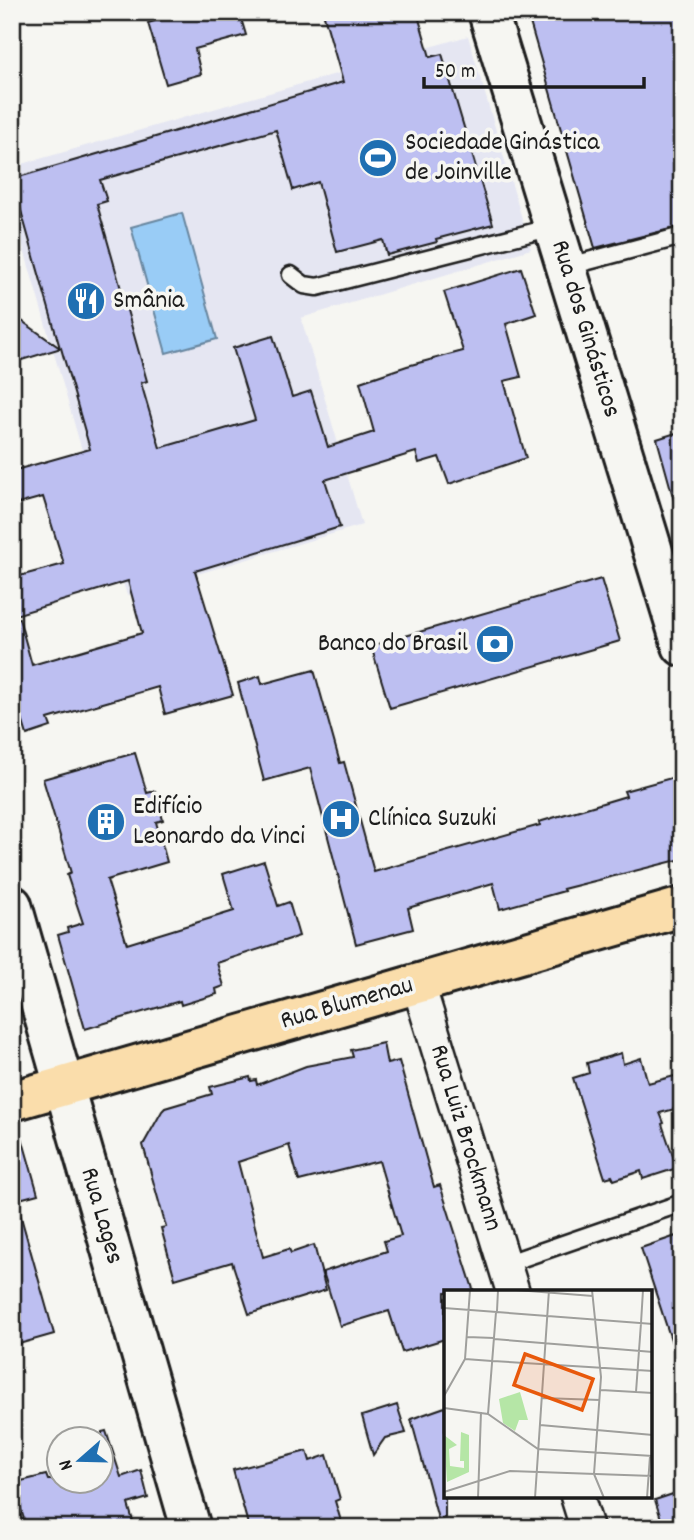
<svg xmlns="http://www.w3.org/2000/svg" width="694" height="1540" viewBox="0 0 694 1540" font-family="Dekko,sans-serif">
	<rect width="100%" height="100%" fill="#f6f6f2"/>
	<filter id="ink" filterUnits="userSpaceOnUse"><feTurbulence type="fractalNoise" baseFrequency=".0143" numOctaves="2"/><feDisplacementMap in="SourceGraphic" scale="14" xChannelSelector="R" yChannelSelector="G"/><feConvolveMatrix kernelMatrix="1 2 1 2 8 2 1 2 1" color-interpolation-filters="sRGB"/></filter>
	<g filter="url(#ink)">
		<path fill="#e5e6f2" d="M468 36 531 249 301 318 362 525 127 595 98 506 12 208V167Z"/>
		<path fill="#99ccf6" stroke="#67869f" stroke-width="2" d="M182 213 217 339 166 353 131 227Z"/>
		<path fill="#bdbff1" stroke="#1c1c1c" stroke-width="2" d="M186 12H239L246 35 195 49 201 74 166 84 148 23Z
			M323 12H417L430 57 442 54 493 224 436 239 437 242 387 255 383 240 337 252 318 182 293 190 276 130 100 180 107 201 97 204 147 381 141 383 160 448 255 420 233 348 273 336 292 397 311 391 328 447 374 432 360 382 407 366 463 351 444 292 521 268 536 314 506 324 521 377 504 381 526 458 449 484 439 457 419 463 416 452 325 480 340 527 195 571 233 695 165 714 158 687 48 719 51 727 27 735 12 686V619L19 618 32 665 142 633 128 581 12 616V578L64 564 43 497 18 504 17 498 12 499V471L90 449 61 348 12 363V314L60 348 12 179 343 82Z
			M527 12H682V226L595 248Z
			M682 431V503L675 504 657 439Z
			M601 579 620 641 390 708 371 646Z
			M314 670 340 763 344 762 374 872 540 825 539 822 626 796 624 791 682 775V813L675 815 682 838V859L563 889 564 891 500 909 493 883 408 908 413 929 356 944 310 768 264 781 238 683 260 676 262 684Z
			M135 753 147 793 155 791 163 820 156 822 167 862 107 880 127 944 234 911 223 874 264 861 278 906 289 902 299 936 217 963 224 986 216 989 217 994 181 1005 180 1001 85 1029 58 935 68 932 67 928 83 923 67 875 71 873 43 779Z
			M383 1043 387 1064 399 1061 434 1187 440 1185 474 1292H445V1339L402 1352 389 1311 340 1326 323 1272 387 1251 384 1241 401 1236 379 1161 299 1181 289 1145 238 1162 263 1257 289 1249 291 1253 314 1245 326 1290 249 1314 232 1262 175 1279 161 1228 166 1227 143 1145 162 1111 165 1108 212 1094 210 1087 250 1077 251 1081 256 1080 257 1085 306 1066 353 1057 351 1050Z
			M621 1053 623 1064 641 1058 648 1083 682 1074V1107L660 1113 664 1123 662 1124 677 1168 643 1179 641 1171 614 1180 612 1176 605 1178 573 1078 589 1073 587 1063Z
			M19 1127 38 1194 12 1201V1128Z
			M19 1210 54 1334 12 1346V1211Z
			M682 1234V1357L677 1358 641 1248Z
			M397 1405 406 1433 385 1438 373 1455 362 1416Z
			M445 1407V1518L438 1519 411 1419Z
			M106 1431 121 1477 141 1470 148 1498 128 1504 135 1528H39V1522L26 1526 13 1483 46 1475 48 1480H102V1432Z
			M307 1451 310 1461 327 1455 340 1499 335 1501 343 1528H249L233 1470Z
			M682 1491V1528H664L655 1500Z"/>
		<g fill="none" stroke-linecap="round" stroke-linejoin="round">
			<g stroke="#1c1c1c" stroke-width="21">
				<path id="service" d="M566 267 682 236
					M291 275 304 285 317 287 553 227
					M505 1264 682 1203"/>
			</g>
			<g stroke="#1c1c1c" stroke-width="37">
				<path id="minor" d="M418 984 513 1292
					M577 1496 587 1528"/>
			</g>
			<g stroke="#1c1c1c" stroke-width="44">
				<path id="tertiary" d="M488 12 682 646"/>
			</g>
			<g stroke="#1c1c1c" stroke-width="44">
				<path id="secondary" d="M12 905 191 1528"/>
			</g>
			<g stroke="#1c1c1c" stroke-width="44">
				<path id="primary" d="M12 1101 682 907"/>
			</g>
			<use href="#service" stroke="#f6f6f2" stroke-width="16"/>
			<use href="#minor" stroke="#f6f6f2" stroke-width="32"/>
			<use href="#tertiary" stroke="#f6f6f2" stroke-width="38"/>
			<use href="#secondary" stroke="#f6f6f2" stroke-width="38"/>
			<use href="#primary" stroke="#faddab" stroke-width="38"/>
		</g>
	</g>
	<defs>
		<g id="stadium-disc" transform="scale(2.0125)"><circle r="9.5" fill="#1f6fb2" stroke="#f6f6f2"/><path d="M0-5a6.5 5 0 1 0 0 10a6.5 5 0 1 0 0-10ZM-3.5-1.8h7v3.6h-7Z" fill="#fff"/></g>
		<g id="restaurant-disc" transform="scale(2.0125)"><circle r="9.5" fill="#1f6fb2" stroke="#f6f6f2"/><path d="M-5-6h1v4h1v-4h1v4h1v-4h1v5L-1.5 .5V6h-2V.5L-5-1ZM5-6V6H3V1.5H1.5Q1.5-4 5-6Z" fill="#fff"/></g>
		<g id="bank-disc" transform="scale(2.0125)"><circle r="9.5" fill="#1f6fb2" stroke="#f6f6f2"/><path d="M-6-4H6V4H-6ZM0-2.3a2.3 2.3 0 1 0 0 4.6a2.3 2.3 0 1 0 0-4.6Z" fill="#fff"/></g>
		<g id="hospital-disc" transform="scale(2.0125)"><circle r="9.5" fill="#1f6fb2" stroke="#f6f6f2"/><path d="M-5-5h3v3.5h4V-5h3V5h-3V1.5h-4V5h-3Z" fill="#fff"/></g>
		<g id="building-disc" transform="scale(2.0125)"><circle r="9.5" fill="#1f6fb2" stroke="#f6f6f2"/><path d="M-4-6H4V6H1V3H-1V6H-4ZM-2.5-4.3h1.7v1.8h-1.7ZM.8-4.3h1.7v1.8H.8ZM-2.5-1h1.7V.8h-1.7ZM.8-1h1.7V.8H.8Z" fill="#fff"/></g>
	</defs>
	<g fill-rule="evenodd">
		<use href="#stadium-disc" x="378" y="158"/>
		<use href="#restaurant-disc" x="86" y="301"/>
		<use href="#bank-disc" x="495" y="644"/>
		<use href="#hospital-disc" x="341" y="819"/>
		<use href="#building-disc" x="106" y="822"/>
	</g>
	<g text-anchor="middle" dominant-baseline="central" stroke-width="7" stroke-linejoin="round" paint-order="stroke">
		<g font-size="26" fill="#1c1c1c" stroke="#f6f6f2" text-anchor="start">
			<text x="405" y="143">Sociedade Ginástica<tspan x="405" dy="30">de Joinville</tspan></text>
			<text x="113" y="301">Smânia</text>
			<text x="468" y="644" text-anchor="end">Banco do Brasil</text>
			<text x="133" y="807">Edifício<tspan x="133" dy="30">Leonardo da Vinci</tspan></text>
			<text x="368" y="819">Clínica Suzuki</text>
		</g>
		<g font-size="26" fill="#1c1c1c" stroke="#f6f6f2">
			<text transform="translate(585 329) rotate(73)">Rua dos Ginásticos</text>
			<text transform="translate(347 1004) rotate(-16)">Rua Blumenau</text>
			<text transform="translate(465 1138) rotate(73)">Rua Luiz Brockmann</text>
			<text transform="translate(101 1216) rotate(74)">Rua Lages</text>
		</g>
	</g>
	<g transform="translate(444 1290)">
		<rect width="208" height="208" fill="#f6f6f2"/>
		<path d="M76 102 84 130H75L71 141 59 133 55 109ZM17 142 25 145V182L3 192 0 145 13 155 5 159 6 176 20 178V171H16Z" fill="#b5e6a6"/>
		<path fill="none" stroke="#9f9f9c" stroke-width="2" d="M72 0 149 6M148 0 157 87 150 184 160 208M0 18 209 34M53 21 54 0M197 33 199 0M23 47 50 48M50 49 209 62M21 69 48 71M49 71 209 81M157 100 209 103M192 102 197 33M0 106 21 69 26 0M98 108 156 110M0 118 44 124 94 159 209 166M44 124 52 22M96 135 209 145M0 202 66 181 209 186M34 208 37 122M91 208 105 0M203 208 206 166"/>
		<path fill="#e8590c" fill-opacity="0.15" stroke="#e8590c" stroke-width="3.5" d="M81 64 149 89 138 120 70 95Z"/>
		<rect width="208" height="208" fill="none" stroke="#1c1c1c" stroke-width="3.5"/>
	</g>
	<rect width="694" height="1540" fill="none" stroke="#f6f6f2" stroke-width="42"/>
	<rect x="21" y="21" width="652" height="1498" fill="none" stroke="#1c1c1c" stroke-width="2.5" filter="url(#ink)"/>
	<g transform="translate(80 1460) rotate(250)"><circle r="33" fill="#f6f6f2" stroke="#9f9f9c" stroke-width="2"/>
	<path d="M0-5L12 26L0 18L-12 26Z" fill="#1f6fb2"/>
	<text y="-10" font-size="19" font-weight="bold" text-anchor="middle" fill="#1c1c1c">N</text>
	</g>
	<path d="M424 77v10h220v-10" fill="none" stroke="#1c1c1c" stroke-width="3.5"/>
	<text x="435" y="77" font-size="21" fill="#1c1c1c" stroke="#f6f6f2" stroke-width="5" paint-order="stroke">50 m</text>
</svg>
